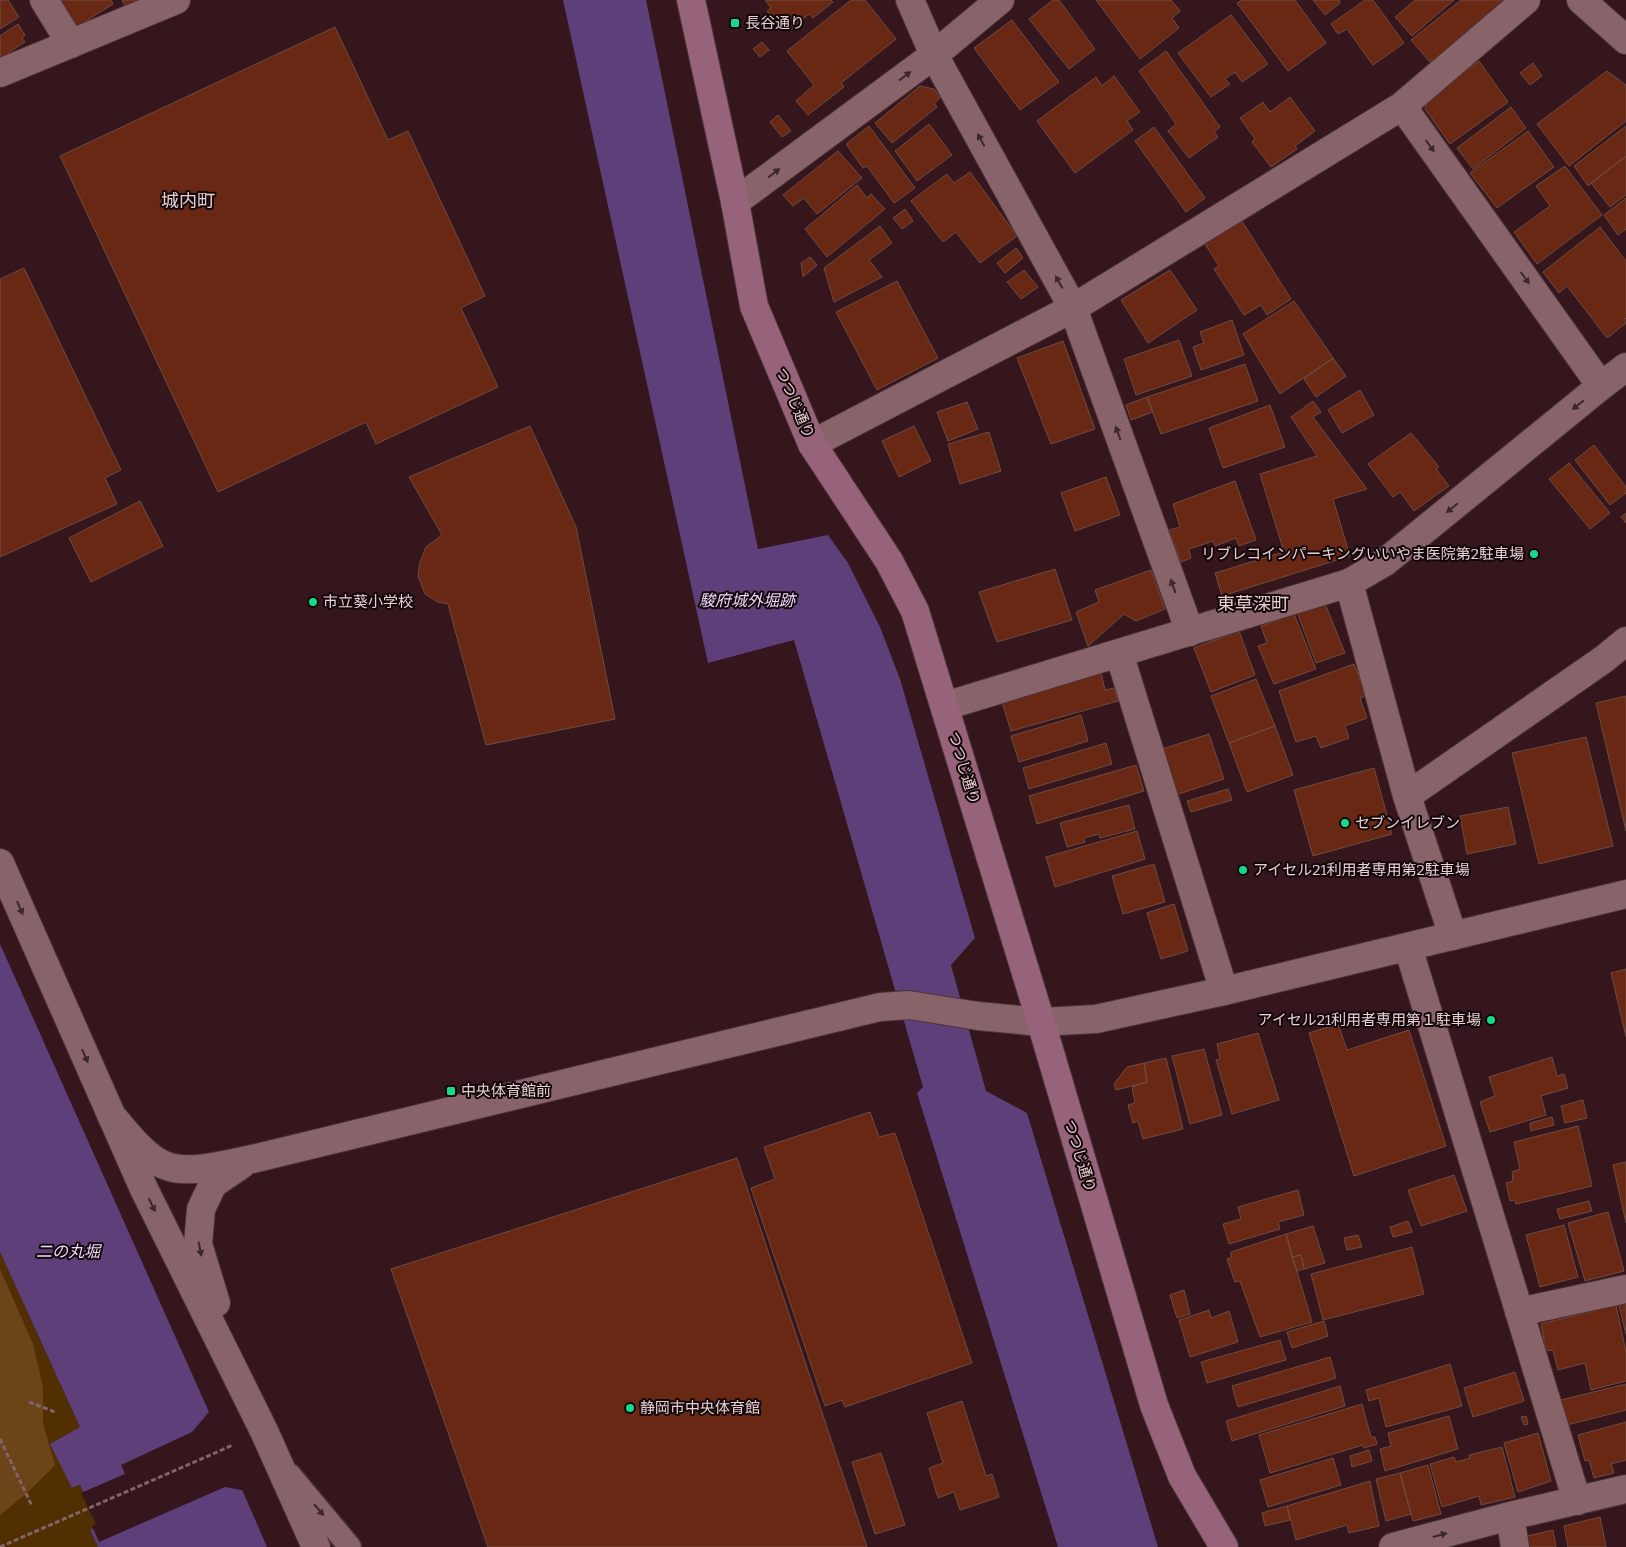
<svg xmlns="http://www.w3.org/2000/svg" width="1626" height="1547" viewBox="0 0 1626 1547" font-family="Bitter,'Noto Sans JP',serif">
	<rect width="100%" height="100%" fill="#34161c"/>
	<path fill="#512f00" d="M0 1252 80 1427 50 1444 73 1488 80 1485 99 1525 90 1530 98 1547H0Z"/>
	<path fill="#6b4518" d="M0 1269 33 1344 43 1387V1423L55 1465 26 1494 0 1515Z"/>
	<path fill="#5e3f79" d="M563 0H646L758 549 828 535 848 563 880 627 900 679 975 938 951 965 986 1091 1027 1113 1158 1547H1058L917 1093 923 1087 794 640 708 663Z
		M0 944 209 1412 192 1432 121 1465 139 1505 234 1471 267 1547H98L90 1530 99 1525 80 1485 72 1488 50 1444 80 1427 0 1252Z"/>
	<path fill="#34161c" d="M234 1468 237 1469 246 1491 225 1487 99 1542 92 1526 96 1524 81 1493 127 1473 141 1502 212 1470Z"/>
	<path fill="#692814" stroke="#6e4c42" d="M0 0H8L19 17 0 29Z
		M59 0H111L113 4 67 33Z
		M122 0H142L127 9Z
		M765 0H831L833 2 813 18 809 14 791 29 787 24 782 28 767 11 771 8Z
		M851 0H865L896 39 841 83 844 87 808 115 796 101 814 85 787 51Z
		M1053 0H1059L1095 49 1069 69 1029 19Z
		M1096 0H1171L1180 11 1172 18 1179 28 1140 59Z
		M1242 0H1295L1326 43 1288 71 1237 3Z
		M1313 0H1340L1339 1 1340 3 1325 15Z
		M1365 0H1373L1404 43 1373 65 1347 29 1338 34 1331 24Z
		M1415 0H1454L1412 36 1395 17Z
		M1461 0H1513L1430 62 1411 40Z
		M1231 15 1268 64 1242 82 1235 72 1225 79 1230 84 1211 97 1178 53Z
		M1012 20 1059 82 1020 110 974 48Z
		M18 24 25 35 22 38 25 42 9 52 15 60 0 70V36Z
		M335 27 388 140 408 131 485 296 461 308 498 387 376 444 366 422 218 492 60 156Z
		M762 42 769 50 760 57 753 49Z
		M1166 51 1220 127 1214 132 1218 137 1189 158 1168 131 1176 124 1139 71Z
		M1479 61 1508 102 1450 144 1425 109 1429 97Z
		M1533 63 1542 76 1530 85 1520 73Z
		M1607 71 1626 85V121L1569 166 1537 124Z
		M1114 76 1140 112 1127 121 1133 130 1075 173 1037 121 1096 77 1102 86Z
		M920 86 934 89 940 98 934 103 937 107 892 143 875 123Z
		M1290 97 1315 131 1295 146 1297 149 1271 167 1252 142 1255 139 1240 118 1263 102 1270 112Z
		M1511 107 1526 128 1473 169 1457 148Z
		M778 115 791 131 782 137 770 122Z
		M929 124 952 155 917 181 895 151Z
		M869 126 915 188 894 203 867 166 863 168 846 144Z
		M1626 126V156L1588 186 1574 166Z
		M1154 127 1205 198 1186 212 1135 141Z
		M1528 131 1554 167 1497 208 1470 173Z
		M838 151 862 178 817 214 804 198 793 206 783 195Z
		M1626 156V195L1610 207 1591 183Z
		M1565 166 1602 215 1537 264 1514 232 1550 206 1536 186Z
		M970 172 1017 236 980 263 956 232 943 242 911 201 947 174 954 183Z
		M857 185 867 198 871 194 885 209 827 257 805 229Z
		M1626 198V229L1618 235 1604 215Z
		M905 209 913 221 902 229 893 218Z
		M1240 218 1291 299 1267 315 1261 305 1244 315 1214 269 1219 266 1203 241Z
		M880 226 892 243 869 260 882 277 834 302 824 268Z
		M1600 227 1626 261V318L1624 320 1626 323 1607 338 1567 286 1559 293 1543 272Z
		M1016 248 1023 258 1005 273 997 263Z
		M810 257 817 265 803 277 801 263Z
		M24 268 121 470 105 478 117 504 0 557V279Z
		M1024 270 1038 287 1021 299 1007 282Z
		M1170 270 1197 310 1148 343 1121 300Z
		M897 281 938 358 877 390 836 312Z
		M1294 301 1333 358 1280 394 1243 334Z
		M1232 320 1244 355 1201 370 1193 347 1204 343 1200 332Z
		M1179 340 1192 376 1136 395 1124 359Z
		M1063 341 1095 429 1051 444 1017 358Z
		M1333 358 1346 376 1316 397 1304 379Z
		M1245 364 1258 401 1161 434 1147 397Z
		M1360 390 1374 415 1342 433 1328 410Z
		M1147 397 1153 412 1131 420 1126 405Z
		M1313 401 1321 412 1313 417 1367 489 1333 499 1350 556 1222 596 1215 573 1284 552 1260 474 1317 456 1291 417Z
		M967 402 978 429 948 441 937 412Z
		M1270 405 1285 447 1223 468 1209 428Z
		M530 426 576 527 615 719 486 745 448 604 438 602 425 594 418 576 420 562 426 547 442 535 409 477Z
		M914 426 931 461 899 477 882 441Z
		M989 432 1001 471 960 484 948 444Z
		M1411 433 1439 467 1436 469 1449 486 1414 511 1400 492 1393 497 1368 464Z
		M1594 445 1626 487V493L1610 505 1575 460Z
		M1569 463 1610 513 1590 529 1549 479Z
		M1106 477 1120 515 1075 531 1061 493Z
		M1235 481 1256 540 1239 546 1236 538 1215 546 1213 541 1189 549 1191 558 1181 562 1169 530 1180 527 1173 504Z
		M140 501 163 546 91 582 69 538Z
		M1626 513V523L1621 517Z
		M1055 569 1072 620 997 642 979 592Z
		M1151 570 1165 609 1136 621 1124 614 1088 646 1076 612 1099 602 1095 590Z
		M1324 601 1345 653 1316 663 1297 612Z
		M1294 614 1316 669 1274 684 1258 646 1267 643 1261 626Z
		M1239 631 1255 675 1211 692 1194 648Z
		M1354 664 1366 695 1360 698 1367 718 1345 726 1349 738 1321 748 1316 736 1296 742 1279 691Z
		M1101 673 1105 690 1114 688 1118 701 1011 731 1002 702Z
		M1256 679 1275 726 1229 743 1211 696Z
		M1626 696V831L1596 703Z
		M1081 715 1088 741 1019 762 1011 736Z
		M1275 726 1293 775 1247 792 1229 743Z
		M1209 734 1224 779 1176 795 1162 749Z
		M1586 737 1613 846 1539 864 1512 753Z
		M1106 743 1112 764 1029 789 1023 768Z
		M1136 765 1144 791 1037 824 1029 796Z
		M1374 768 1392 834 1313 856 1294 790Z
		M1228 789 1232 800 1191 812 1187 801Z
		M1129 805 1135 829 1100 838 1099 834 1084 838 1085 842 1067 847 1060 823Z
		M1508 807 1516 844 1467 854 1460 816Z
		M1137 831 1145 859 1055 887 1046 857Z
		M1154 864 1165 902 1123 914 1112 876Z
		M1174 904 1188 951 1161 959 1147 913Z
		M1626 969V1037L1611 973Z
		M1338 1024 1347 1050 1409 1030 1446 1146 1354 1176 1309 1033Z
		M1258 1033 1279 1100 1232 1114 1216 1060 1220 1059 1217 1044Z
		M1204 1049 1222 1115 1190 1124 1172 1056Z
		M1552 1057 1557 1076 1564 1074 1568 1088 1541 1096 1546 1115 1490 1132 1480 1102 1495 1096 1489 1077Z
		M1166 1058 1183 1129 1143 1139 1138 1121 1133 1123 1128 1105 1135 1103 1132 1087 1147 1082 1144 1063Z
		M1144 1063 1147 1082 1116 1090 1114 1084 1127 1067Z
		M1583 1100 1587 1118 1565 1123 1561 1106Z
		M870 1112 879 1137 895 1133 972 1363 845 1407 842 1400 825 1406 751 1188 775 1179 764 1147Z
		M1552 1117 1554 1125 1531 1131 1530 1123Z
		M1578 1126 1592 1186 1516 1204 1515 1200 1510 1201 1506 1183 1513 1181 1512 1172 1520 1169 1514 1142Z
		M737 1158 867 1547H488L391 1269Z
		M1626 1162V1223L1613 1165Z
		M1454 1175 1467 1211 1421 1226 1408 1190Z
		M1298 1190 1304 1215 1278 1222 1280 1229 1229 1244 1223 1224 1241 1219 1238 1207Z
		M1589 1201 1592 1211 1560 1219 1557 1209Z
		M1608 1212 1624 1271 1585 1281 1568 1223Z
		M1408 1221 1412 1232 1393 1237 1390 1227Z
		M1564 1225 1578 1277 1540 1287 1526 1235Z
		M1313 1226 1325 1263 1304 1269 1301 1255 1292 1257 1286 1234Z
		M1286 1234 1312 1322 1260 1337 1240 1281 1235 1282 1227 1259 1231 1258V1252Z
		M1358 1235 1362 1247 1347 1250 1344 1238Z
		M1412 1247 1424 1294 1323 1320 1311 1274Z
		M1301 1255 1304 1269 1297 1271 1292 1257Z
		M1184 1290 1190 1314 1177 1318 1170 1295Z
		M1626 1300V1334L1618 1302Z
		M1616 1305 1626 1352V1381L1591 1390 1585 1363 1558 1370 1553 1350 1546 1351 1541 1324Z
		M1209 1310 1211 1318 1229 1311 1238 1342 1190 1357 1179 1320Z
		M1324 1321 1328 1336 1292 1348 1287 1332Z
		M1280 1340 1286 1360 1207 1383 1201 1362Z
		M1330 1357 1336 1378 1238 1407 1232 1386Z
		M1450 1364 1462 1406 1386 1427 1379 1398 1369 1401 1366 1390Z
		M1515 1372 1524 1401 1473 1417 1464 1388Z
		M1626 1384V1410L1567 1425 1561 1400Z
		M1340 1386 1345 1406 1232 1441 1226 1421Z
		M962 1401 986 1476 992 1474 999 1497 960 1510 954 1492 938 1498 929 1468 943 1463 927 1413Z
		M1362 1404 1371 1437H1375L1377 1444 1364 1448 1363 1445 1270 1473 1259 1435Z
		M1449 1416 1458 1449 1385 1471 1380 1449 1391 1446 1388 1433Z
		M1526 1416 1528 1424 1524 1425 1521 1417Z
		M1626 1422V1460L1611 1464 1614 1473 1594 1478 1589 1460 1585 1461 1578 1435Z
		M1538 1433 1551 1481 1518 1492 1504 1443Z
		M1502 1447 1515 1497 1481 1505 1479 1496 1442 1507 1430 1464 1454 1457 1456 1462 1470 1458 1469 1455Z
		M1369 1450 1372 1461 1352 1467 1350 1456Z
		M881 1453 905 1525 875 1534 852 1462Z
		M1333 1458 1341 1485 1268 1507 1260 1480Z
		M1428 1465 1441 1514 1413 1521 1400 1473Z
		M1400 1473 1411 1514 1386 1521 1376 1479Z
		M1370 1481 1379 1526 1349 1533 1347 1525 1296 1540 1287 1506Z
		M1287 1506 1290 1520 1265 1526 1262 1513Z
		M1600 1517 1606 1547H1568L1564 1526Z
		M1553 1530 1556 1547H1525L1523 1537Z"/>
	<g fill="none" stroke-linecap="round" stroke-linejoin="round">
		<g stroke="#4b3338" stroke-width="25">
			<path id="service" d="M290 1475 350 1547"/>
		</g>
		<g stroke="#4b3338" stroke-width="30">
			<path id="minor" d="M44 0 71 44
				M910 0 934 55 1073 308 1190 632
				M0 73 176 0
				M1402 106 1601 386 1385 562 1349 583 1407 796 1604 659 1626 641
				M735 202 934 55 1000 0
				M1601 386 1626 367
				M812 444 1073 308 1402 106 1526 0
				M1119 653 1224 991
				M945 706 1349 583
				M1407 796 1453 936
				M0 863 144 1189 264 1431 316 1547
				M1408 947 1577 1501
				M111 1115C125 1131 144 1157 164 1165 188 1176 231 1163 257 1158L880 1007 909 1005 978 1016 1041 1022
				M216 1303 198 1244 201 1209 213 1184 241 1165
				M1519 1312 1626 1289
				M1510 1516 1515 1547
				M1393 1547 1510 1516 1626 1489"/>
		</g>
		<g stroke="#4b3338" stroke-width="30">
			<path id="tertiary" d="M1581 0 1626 40
				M1041 1022 1096 1019 1224 991 1626 894"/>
		</g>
		<g stroke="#4b3338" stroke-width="30">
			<path id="secondary" d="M691 0 735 202 754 306 812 444 889 561 915 611 1041 1022 1154 1405 1182 1476 1224 1547"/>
		</g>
		<path stroke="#7f6469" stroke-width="3" stroke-dasharray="5 2.5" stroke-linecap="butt" d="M29 1402 55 1412
			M0 1439 32 1506
			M0 1547 233 1445"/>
		<use href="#service" stroke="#89636a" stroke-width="22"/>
		<use href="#minor" stroke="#89636a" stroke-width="28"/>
		<use href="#tertiary" stroke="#89636a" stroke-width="28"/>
		<use href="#secondary" stroke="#96637a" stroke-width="28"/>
	</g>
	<defs><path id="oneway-solid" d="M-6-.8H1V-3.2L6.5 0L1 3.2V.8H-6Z" transform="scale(1.25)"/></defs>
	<g fill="#3c272b">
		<use href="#oneway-solid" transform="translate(905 76) rotate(-37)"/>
		<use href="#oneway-solid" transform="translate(981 140) rotate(-119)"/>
		<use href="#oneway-solid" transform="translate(1430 146) rotate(54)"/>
		<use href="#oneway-solid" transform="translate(774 173) rotate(-37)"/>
		<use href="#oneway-solid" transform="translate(1525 278) rotate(54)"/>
		<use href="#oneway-solid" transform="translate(1059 282) rotate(-119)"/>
		<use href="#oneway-solid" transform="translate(1578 405) rotate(141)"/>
		<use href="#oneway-solid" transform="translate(1118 433) rotate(-110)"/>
		<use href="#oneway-solid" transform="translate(1452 508) rotate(141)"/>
		<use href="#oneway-solid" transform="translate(1173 586) rotate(-110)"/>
		<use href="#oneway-solid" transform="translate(20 908) rotate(66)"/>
		<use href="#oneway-solid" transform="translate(85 1056) rotate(66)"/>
		<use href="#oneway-solid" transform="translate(152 1205) rotate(64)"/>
		<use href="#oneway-solid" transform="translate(200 1249) rotate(79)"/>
		<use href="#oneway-solid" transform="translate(319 1510) rotate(50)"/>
		<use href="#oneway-solid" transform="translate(1440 1535) rotate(-15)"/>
	</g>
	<g fill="#17d989" stroke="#130609" stroke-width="2">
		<rect x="730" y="18" width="10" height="10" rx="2.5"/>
		<circle cx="1534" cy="554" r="5"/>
		<circle cx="313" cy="602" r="5"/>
		<circle cx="1345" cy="823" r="5"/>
		<circle cx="1243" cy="870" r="5"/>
		<circle cx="1491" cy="1020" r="5"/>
		<rect x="446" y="1086" width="10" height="10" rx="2.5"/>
		<circle cx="630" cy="1408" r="5"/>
	</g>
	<g text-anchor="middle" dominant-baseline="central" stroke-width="4" stroke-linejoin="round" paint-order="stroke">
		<g font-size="15" fill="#e6d0d3" stroke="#130609" text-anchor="start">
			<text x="745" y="23">長谷通り</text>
			<text x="1524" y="554" text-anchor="end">リブレコインパーキングいいやま医院第2駐車場</text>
			<text x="323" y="602">市立葵小学校</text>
			<text x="1355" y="823">セブンイレブン</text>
			<text x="1253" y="870">アイセル21利用者専用第2駐車場</text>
			<text x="1481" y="1020" text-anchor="end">アイセル21利用者専用第１駐車場</text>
			<text x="461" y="1091">中央体育館前</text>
			<text x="640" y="1408">静岡市中央体育館</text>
		</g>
		<g font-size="15" fill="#e6d0d3" stroke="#130609">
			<text transform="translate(795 403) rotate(67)">つつじ通り</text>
			<text transform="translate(964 768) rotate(73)">つつじ通り</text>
			<text transform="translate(1080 1156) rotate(73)">つつじ通り</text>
		</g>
		<g font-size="16" font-style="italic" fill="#ebd9fd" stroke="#130609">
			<text x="747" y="600">駿府城外堀跡</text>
			<text x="68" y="1251">二の丸堀</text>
		</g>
		<g font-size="18" fill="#e6d0d3" stroke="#130609">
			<text x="188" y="201">城内町</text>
			<text x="1253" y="604">東草深町</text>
		</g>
	</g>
</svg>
